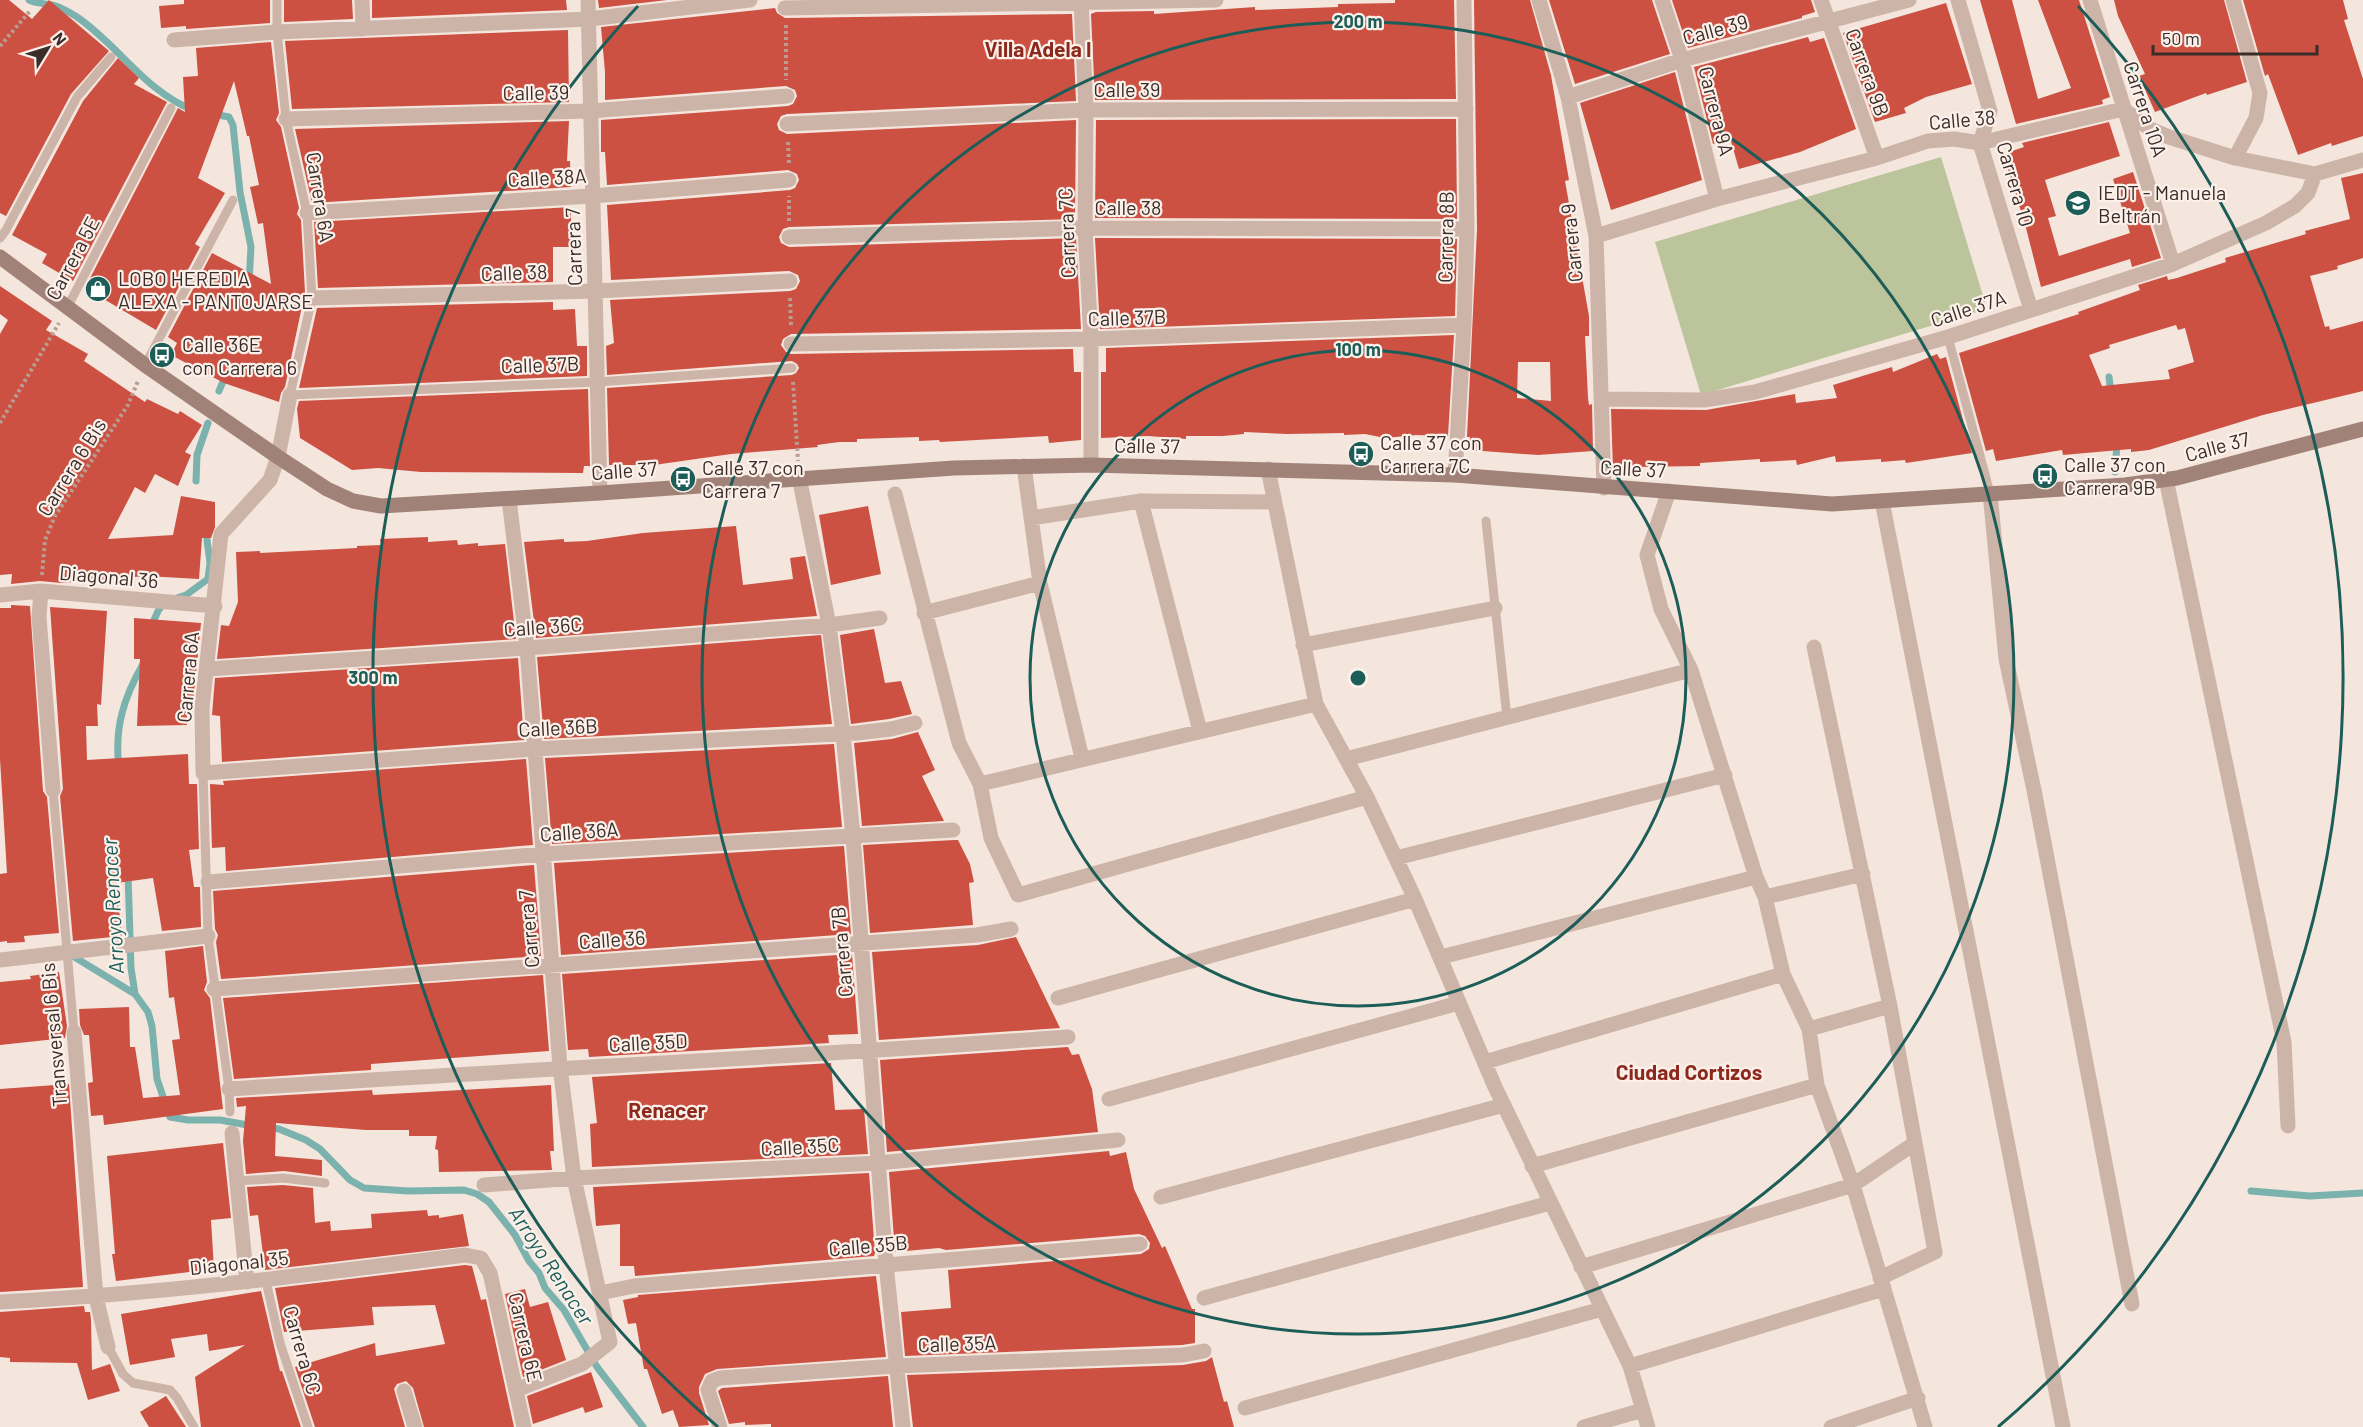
<svg xmlns="http://www.w3.org/2000/svg" width="2363" height="1427" viewBox="0 0 2363 1427" font-family="Barlow,sans-serif">
	<rect width="100%" height="100%" fill="#f4e6dd"/>
	<path fill="#bcc49c" d="M1941 157 1987 309 1701 395 1655 242Z"/>
	<g fill="none" stroke-linecap="round" stroke-linejoin="round">
		<path stroke="#7bb2ad" stroke-width="7" d="M29 0C36 4 44 3 52 5 60 6 70 13 77 17 118 45 146 92 193 110
			M213 114 229 117 233 125 240 192 251 247 249 282
			M2109 377 2111 393
			M219 391 226 374
			M2115 472 2117 443
			M196 481 197 455 208 423
			M174 599 186 595 208 579 210 563 207 540
			M151 627 158 611 164 603
			M119 767C114 728 124 697 143 664
			M128 874 131 968 135 994 148 1012 152 1026 157 1079 170 1117 188 1120H220L253 1126
			M71 955 135 994
			M267 1127 279 1129 306 1140 320 1149 350 1180 364 1188 408 1191 464 1190 477 1194 489 1202 515 1235 529 1261 539 1273 545 1288 564 1310 597 1367 643 1427
			M2251 1191 2310 1196 2363 1193"/>
	</g>
	<path fill="#cc5143" fill-rule="evenodd" d="M0 0H9L32 19 49 0 109 51 71 94 6 216 0 213Z
		M184 0H270V23L186 29V26L161 28 159 6 184 4Z
		M284 0H352L353 19 284 22Z
		M372 0H566L567 10 372 18Z
		M598 0H667L599 8Z
		M1395 0H1454L1456 99 1095 100 1091 14 1096 12 1154 11V14L1255 7V10L1338 7V4L1395 3Z
		M1474 0H1530L1551 75 1569 180 1565 181 1589 316V336H1585L1588 398 1589 405 1592 404 1593 451 1538 455 1469 450 1470 437H1467L1477 229ZM1518 362H1550L1551 401 1517 398Z
		M1549 0H1652L1670 54 1575 84Z
		M1672 0H1811L1815 12 1802 16V18L1688 48Z
		M1980 0H2012L2038 99 2071 88 2038 0H2079L2110 97 2102 100 2103 104 2016 124Z
		M2114 0H2224L2247 82 2207 95 2206 93 2155 112 2139 76 2145 74 2118 16Z
		M2243 0H2343L2348 19 2344 20 2363 79V136L2332 146 2331 143 2298 155 2268 74 2265 76Z
		M1946 3 1972 84 1926 97 1904 108 1906 113 1875 122 1843 33Z
		M775 8 777 13 785 18 1072 14 1076 101 787 114 781 116 777 124 779 130 787 134 1076 120 1075 219 789 227 783 229 779 237 781 243 789 247 1076 238 1081 329 791 334 783 339 781 345 786 352 791 354 1073 349 1074 372H1081V440L1049 443 1048 436 940 442 939 440 919 441V437L857 439V442H839L817 445 818 447 731 454 654 465H609L607 388 792 375 796 373 799 368 797 364 792 361 607 375 606 346 614 343 610 300 790 291 796 289 800 281 798 275 789 271 611 280 607 205 790 190 795 188 799 180 797 174 788 170 607 185 605 152H601V120L788 106 793 104 797 96 795 90 786 86 605 100V72L601 27Z
		M568 30 569 102 292 109 285 41Z
		M1808 37 1810 42 1824 38 1856 129 1800 152 1739 169 1730 138 1713 144 1694 67Z
		M271 42 279 113 276 120 281 127 299 208 297 214 301 220 305 292 285 387 281 393 279 402 224 383 171 355 177 343 168 337 212 253 271 284 263 223 258 224 250 187 259 185 249 136H247L234 81 198 178 225 193 195 244 200 247 156 330 85 288 178 108 185 112 183 77 198 76 196 48Z
		M118 58 139 78 134 84 167 102 73 281 42 263 47 254 12 235 83 101Z
		M1675 72 1702 180 1611 210 1580 103Z
		M1456 119 1457 219 1095 218 1096 120Z
		M569 121 567 161H570L571 187 312 203 295 129Z
		M2109 122 2120 156 2045 180 2056 216 2048 218 2059 256 2130 233 2113 179 2133 172 2161 258 2132 267 2130 259 2041 287 2025 224 2003 154 2024 147 2022 143Z
		M2363 173V258L2337 266 2338 269 2310 276 2325 327 2329 326 2330 330 2363 321V391L2263 415 2149 450 2131 452V449L2063 455 2062 450 1996 461 1993 449 1986 451 1959 353 2079 314 2078 312 2140 290 2138 285 2167 276 2168 280 2177 278 2226 262 2225 258 2306 234 2305 231 2350 219 2341 178ZM2176 325 2178 330 2185 328 2194 362 2168 370 2170 379 2102 386 2089 355 2110 348 2109 345Z
		M571 207V247H553V282L318 288 314 222Z
		M1095 238 1457 239 1455 316 1100 329Z
		M0 286 52 321 46 330 88 354 84 361 145 402 147 399 178 414 180 411 202 425 185 452 191 455 178 486 155 474 145 493 135 487 108 539 173 535 181 496 215 502V527L211 538H202L199 579 146 576 61 583 40 581 11 584 12 574 0 575V334L8 320 0 314Z
		M553 302V310L575 309 577 346H587V376L299 388 317 308Z
		M1454 335 1448 436 1416 435 1385 438 1365 434 1344 435V433L1287 434 1244 432V434L1223 436H1186V439L1148 436 1101 438V372H1106V348Z
		M1937 354 1940 359 1946 357 1972 453 1906 463 1905 460 1881 462V459L1836 462 1835 456 1797 465 1796 460 1760 462V459L1700 463V466L1638 467V470H1613L1611 409 1706 410 1795 394 1796 403 1837 398 1833 385 1892 367 1893 372Z
		M588 389 590 466H584L583 473 421 472 378 468 352 470 300 438 297 409 299 401Z
		M868 506 881 574 831 585 819 515Z
		M736 526 743 585 793 579 790 558 805 556 817 616 536 638 524 542 564 539V542L587 541 643 533Z
		M428 537V542L457 540 458 545 478 543V546L505 544 516 639 217 659 221 625 229 626 238 602 236 552 260 551V553L357 548V546L381 545 380 539Z
		M11 605 30 606 43 791 47 797 59 933 24 936 25 942 7 943V941L0 942V874L7 873 0 759V608H11Z
		M50 607 107 611 101 705 97 704 98 726H86L87 760 188 754 189 784H197L199 849 189 850 194 887H200L201 927 162 931 153 878 116 883 122 936 73 941 60 796 63 789Z
		M134 618 201 623 192 714H187V725L137 726 140 659H134Z
		M874 629 885 683 901 681 912 714 889 719 851 724 840 635Z
		M821 635 832 724 544 739 537 657Z
		M518 658 524 740 222 762 220 716 212 715 215 678Z
		M918 732 935 770 922 776 944 821 862 826 854 743 892 739Z
		M834 744 842 827 552 844 545 758Z
		M526 759 533 845 226 871 225 847 212 848 210 784 224 785 223 781Z
		M954 840H958L970 864 974 882 969 883 973 925 870 933 863 845Z
		M844 846 851 934 561 955 554 863Z
		M534 865 541 956 221 979 216 942 218 935 215 929 213 891Z
		M1016 937 1060 1028 879 1040 872 952 978 945Z
		M203 946 207 982 204 990 210 998 223 1109 104 1125 103 1115 91 1116 88 1083 93 1082 89 1035H84L80 1025 79 1009 129 1007 130 1047H135L143 1098 180 1095 172 1040 180 1039 174 997 169 998 165 951Z
		M852 954 858 1034 828 1035 829 1043 589 1057 588 1049 568 1050 562 974Z
		M59 972 67 1026 65 1038 0 1045V982L31 979 30 976Z
		M543 975 549 1051 371 1064V1070L234 1079 223 998Z
		M1068 1047 1072 1055 1079 1054 1092 1089 1098 1132 887 1152 880 1060Z
		M831 1063 835 1110 864 1109 868 1154 592 1167 590 1124 597 1123 592 1077Z
		M69 1084 83 1287 0 1292V1089Z
		M551 1085 554 1151H550L552 1170 439 1172 438 1150 435 1149 437 1136H409V1130H366L276 1123 275 1156 322 1160V1176L284 1171 246 1174 243 1141 246 1106 237 1107 236 1098 372 1090 373 1095Z
		M223 1143 231 1218 211 1220 214 1269 116 1281 112 1254H115L107 1156Z
		M1109 1151 1110 1156 1126 1152 1134 1189 1162 1248 1165 1246 1192 1309H1195V1343L1182 1345 905 1356 901 1312 951 1308 948 1270 1141 1254 1149 1249 1150 1243 1145 1236 1139 1234 946 1250 939 1248 895 1252 889 1172Z
		M869 1173 875 1253 874 1256 635 1276 634 1266H620V1224L596 1226 593 1187Z
		M283 1185 313 1188 315 1223 330 1221 331 1231 372 1228 371 1214 427 1210 428 1216 439 1215V1218L463 1214 469 1246 265 1270 258 1215 250 1216 247 1187Z
		M465 1265 472 1266 481 1300 486 1299 514 1427H424L413 1388 406 1381 397 1384 394 1389 405 1427H315L295 1367 375 1343 376 1356 445 1344 435 1305 372 1307 374 1325 284 1332 275 1288Z
		M876 1276 886 1357 717 1369 705 1374 699 1387V1393L709 1425 679 1427 673 1410 662 1414 647 1369H644L636 1323 628 1324 623 1300 638 1297V1295Z
		M525 1289 530 1307 548 1302 566 1360 523 1377 505 1294Z
		M261 1291 280 1371H282L301 1427H201L195 1377 245 1345 209 1351 207 1334 171 1339 175 1357 130 1365 121 1314Z
		M84 1306 85 1312H90L91 1320 92 1370 110 1364 120 1391 88 1400 77 1363 10 1362V1358L0 1357V1312Z
		M1212 1357 1224 1402 1227 1401 1234 1427H913L907 1375 1183 1365 1206 1361Z
		M591 1372 603 1407 585 1413 583 1407 533 1424 527 1396Z
		M888 1376 893 1427H771V1424L745 1425V1422L729 1424 718 1391 722 1388Z
		M166 1396 186 1427H149L140 1412Z"/>
	<g fill="none" stroke-linecap="round" stroke-linejoin="round">
		<path stroke="#b99d92" stroke-width="4" stroke-dasharray="3 3" stroke-linecap="butt" d="M786 25V80
			M0 46 31 10
			M788 142 789 164
			M789 221V196
			M790 298 791 326
			M793 382 798 461
			M0 423 59 323
			M42 575 45 540 55 516 128 405 138 381"/>
		<path stroke="#cdb4a8" stroke-width="9" d="M277 0V32L286 119 307 213 312 298 290 395 598 382 792 368
			M0 238 6 230 77 97 111 57
			M67 308 171 108
			M1948 337 1990 493
			M145 365 233 200
			M1486 521 1507 718
			M203 773 208 936 229 1089 230 1112
			M53 790 74 1032
			M237 1181 283 1178 325 1183
			M266 1281 280 1343 308 1427
			M108 1347 123 1374 133 1383 170 1390 177 1398 194 1427"/>
		<path stroke="#cdb4a8" stroke-width="15" d="M362 0 363 29
			M588 0 600 493
			M1081 0 1086 110 1085 228 1091 339V465
			M1539 0 1568 97 1596 236 1604 488
			M1662 0 1682 60 1717 199
			M1821 0 1877 158
			M1958 0 1990 111 1980 143 2031 310
			M2090 0 2173 264
			M2233 0 2260 93 2256 118 2235 158
			M785 8 1216 0
			M174 40 277 32 589 19 750 0
			M1568 97 1682 60 1909 0
			M286 119 590 111 787 96
			M787 124 1086 110 1466 109
			M307 213 592 196 789 180
			M1596 236 1717 199 1877 158 1928 141 1954 139 1980 143 2123 109 2150 129 2169 137 2235 158 2315 174 2363 160
			M789 237 1085 228 1467 229
			M312 298 596 291 790 281
			M791 344 1091 339 1464 325
			M290 395 278 457 270 480 221 534 202 708 203 773 534 749 857 733 891 729 915 723
			M1602 399 1704 400 1755 392 1948 337 2173 264 2266 223 2295 206 2308 193 2315 174
			M1024 466 1040 583 1082 758
			M1268 469 1316 704 1367 797 1415 899 1495 1087 1630 1366 1648 1427
			M1455 475 1464 325 1467 229 1464 0
			M799 477 829 625 843 734 853 836 886 1264 903 1427
			M2166 479 2284 1042 2288 1126
			M1669 491 1647 555 1661 609 1691 670 1756 877 1765 897 1783 974 1809 1029 1817 1085 1853 1185 1925 1427
			M1990 493 2006 659 2034 790 2132 1304
			M895 494 959 743 980 784 991 838 1018 895 1367 797
			M509 499 527 648 560 1067 574 1178 610 1342 582 1364 516 1390
			M1141 501 1200 731
			M1882 501 2063 1427
			M1031 518 1141 501 1274 502
			M41 591 39 617 53 790
			M0 595 41 591 215 606
			M924 613 1040 583
			M1303 645 1495 608
			M1814 647 1890 1006 1935 1252 1880 1278
			M208 669 527 648 829 625 880 618
			M1346 759 1691 670
			M980 784 1316 704
			M1396 858 1725 775
			M208 882 543 854 953 830
			M1765 897 1863 874
			M1441 957 1756 877
			M0 960 208 936
			M214 989 977 935 1011 929
			M1058 998 1415 899
			M1809 1029 1890 1006
			M74 1032 96 1297 108 1347
			M1485 1062 1783 974
			M229 1089C509 1070 789 1058 1068 1037
			M1109 1099 1459 1003
			M232 1133 247 1282
			M1532 1166 1817 1085
			M484 1185 574 1178 878 1163 1118 1140
			M1161 1197 1504 1105
			M1581 1267 1853 1185 1915 1143
			M600 1293 634 1286 1140 1244
			M1204 1298 1550 1203
			M0 1302C156 1294 310 1275 465 1255L481 1258 490 1273 524 1427
			M1630 1366 1883 1289
			M404 1391 415 1427
			M1245 1408 1602 1309
			M720 1427 708 1390 712 1381 720 1378 896 1366 1183 1355 1204 1351
			M1584 1427 1643 1410
			M1831 1427 1918 1398"/>
		<path stroke="#a18279" stroke-width="15" d="M0 257 145 365 278 457 327 489 353 501 381 506 600 493 954 468 1091 465 1455 475 1832 504 2125 485 2177 478 2363 429"/>
	</g>
	<g fill="none" stroke="#1c5d58" stroke-width="3">
		<circle cx="1358" cy="678" r="328"/>
		<circle cx="1358" cy="678" r="656"/>
		<path d="M718 1427A985 985 0 0 1 638 6M2078 6A985 985 0 0 1 1998 1427"/>
	</g>
	<defs>
		<g id="school-disc" transform="scale(1.35)"><circle r="9.5" fill="#1c5d58" stroke="#fbf1ea"/><path d="M0-5L7-2L0 1L-7-2ZM-4 1L0 2.5L4 1V4Q0 6-4 4Z" fill="#fff"/></g>
		<g id="shop-disc" transform="scale(1.35)"><circle r="9.5" fill="#1c5d58" stroke="#fbf1ea"/><path d="M-5-2.5h2.3a2.7 3.5 0 0 1 5.4 0H5L5.5 6h-11ZM-1.5-2.5h3a1.5 2.3 0 0 0-3 0Z" fill="#fff"/></g>
		<g id="bus-disc" transform="scale(1.35)"><circle r="9.5" fill="#1c5d58" stroke="#fbf1ea"/><path d="M-5-6H5V4H4V6H2V4H-2V6H-4V4H-5ZM-3.5-4V0h7V-4ZM-3.5 1.2v1.5H-2V1.2ZM2 1.2v1.5H3.5V1.2Z" fill="#fff"/></g>
	</defs>
	<g fill-rule="evenodd">
		<use href="#school-disc" x="2078" y="203"/>
		<use href="#shop-disc" x="98" y="289"/>
		<use href="#bus-disc" x="162" y="355"/>
		<use href="#bus-disc" x="1361" y="454"/>
		<use href="#bus-disc" x="2045" y="476"/>
		<use href="#bus-disc" x="683" y="479"/>
	</g>
	<g text-anchor="middle" dominant-baseline="central" stroke-width="4.5" stroke-linejoin="round" paint-order="stroke">
		<g font-size="20" fill="#392c29" stroke="#fbf1ea">
			<text transform="translate(1715 29) rotate(-15)">Calle 39</text>
			<text transform="translate(1868 72) rotate(70)">Carrera 9B</text>
			<text x="1127" y="89">Calle 39</text>
			<text transform="translate(536 92) rotate(-1)">Calle 39</text>
			<text transform="translate(2146 109) rotate(72)">Carrera 10A</text>
			<text transform="translate(1717 111) rotate(76)">Carrera 9A</text>
			<text transform="translate(1962 119) rotate(-5)">Calle 38</text>
			<text transform="translate(547 177) rotate(-3)">Calle 38A</text>
			<text transform="translate(2016 184) rotate(74)">Carrera 10</text>
			<text transform="translate(321 197) rotate(81)">Carrera 6A</text>
			<text x="1128" y="207">Calle 38</text>
			<text transform="translate(1066 233) rotate(-92)">Carrera 7C</text>
			<text transform="translate(1445 237) rotate(-89)">Carrera 8B</text>
			<text transform="translate(1571 243) rotate(-96)">Carrera 9</text>
			<text transform="translate(573 247) rotate(-92)">Carrera 7</text>
			<text transform="translate(72 258) rotate(-62)">Carrera 5E</text>
			<text transform="translate(514 272) rotate(-2)">Calle 38</text>
			<text transform="translate(1968 308) rotate(-18)">Calle 37A</text>
			<text transform="translate(1127 317) rotate(-2)">Calle 37B</text>
			<text transform="translate(540 364) rotate(-2)">Calle 37B</text>
			<text transform="translate(1147 445) rotate(1)">Calle 37</text>
			<text transform="translate(2217 446) rotate(-15)">Calle 37</text>
			<text transform="translate(71 467) rotate(-58)">Carrera 6 Bis</text>
			<text transform="translate(1633 468) rotate(3)">Calle 37</text>
			<text transform="translate(624 470) rotate(-4)">Calle 37</text>
			<text transform="translate(109 576) rotate(5)">Diagonal 36</text>
			<text transform="translate(543 626) rotate(-4)">Calle 36C</text>
			<text transform="translate(187 677) rotate(-85)">Carrera 6A</text>
			<text transform="translate(558 727) rotate(-3)">Calle 36B</text>
			<text transform="translate(579 831) rotate(-4)">Calle 36A</text>
			<text transform="translate(528 929) rotate(-95)">Carrera 7</text>
			<text transform="translate(612 939) rotate(-4)">Calle 36</text>
			<text transform="translate(841 952) rotate(-95)">Carrera 7B</text>
			<text transform="translate(53 1035) rotate(-95)">Transversal 6 Bis</text>
			<text transform="translate(648 1042) rotate(-3)">Calle 35D</text>
			<text transform="translate(800 1146) rotate(-3)">Calle 35C</text>
			<text transform="translate(868 1245) rotate(-5)">Calle 35B</text>
			<text transform="translate(239 1262) rotate(-6)">Diagonal 35</text>
			<text transform="translate(526 1337) rotate(77)">Carrera 6E</text>
			<text transform="translate(957 1343) rotate(-2)">Calle 35A</text>
			<text transform="translate(303 1350) rotate(74)">Carrera 6C</text>
		</g>
		<g font-size="20" fill="#392c29" stroke="#fbf1ea" text-anchor="start">
			<text x="2098" y="192">IEDT - Manuela<tspan x="2098" dy="23">Beltrán</tspan></text>
			<text x="118" y="278">LOBO HEREDIA<tspan x="118" dy="23">ALEXA - PANTOJARSE</tspan></text>
			<text x="182" y="344">Calle 36E<tspan x="182" dy="23">con Carrera 6</tspan></text>
			<text x="1380" y="442">Calle 37 con<tspan x="1380" dy="23">Carrera 7C</tspan></text>
			<text x="2064" y="464">Calle 37 con<tspan x="2064" dy="23">Carrera 9B</tspan></text>
			<text x="702" y="467">Calle 37 con<tspan x="702" dy="23">Carrera 7</tspan></text>
		</g>
		<g font-size="21" font-weight="bold" fill="#8d281d" stroke="#fbf1ea">
			<text x="1038" y="48">Villa Adela I</text>
			<text x="1689" y="1071">Ciudad Cortizos</text>
			<text x="667" y="1109">Renacer</text>
		</g>
		<g font-size="21" font-style="italic" fill="#1c5d58" stroke="#fbf1ea">
			<text transform="translate(112 906) rotate(-93)">Arroyo Renacer</text>
			<text transform="translate(552 1265) rotate(57)">Arroyo Renacer</text>
		</g>
	</g>
	<circle cx="1358" cy="678" r="9" fill="#1c5d58" stroke="#fbf1ea" stroke-width="3"/>
	<g font-size="18" text-anchor="middle" font-weight="bold" fill="#1c5d58" stroke="#fbf1ea" stroke-width="4.5" stroke-linejoin="round" paint-order="stroke">
		<text x="1358" y="28">200 m</text>
		<text x="1358" y="356">100 m</text>
		<text x="373" y="684">300 m</text>
	</g>
	<g transform="translate(48 48) rotate(52)" stroke="#fbf1ea" stroke-width="4.5" paint-order="stroke">
	<path d="M0-4.5L10 22L0 15L-10 22Z" fill="#392c29"/>
	<text y="-9" font-size="16" font-weight="bold" text-anchor="middle" fill="#392c29">N</text>
	</g>
	<path d="M2153 45v9h164v-9" fill="none" stroke="#392c29" stroke-width="3"/>
	<text x="2162" y="45" font-size="18" fill="#392c29" stroke="#fbf1ea" stroke-width="4.5" paint-order="stroke">50 m</text>
</svg>
